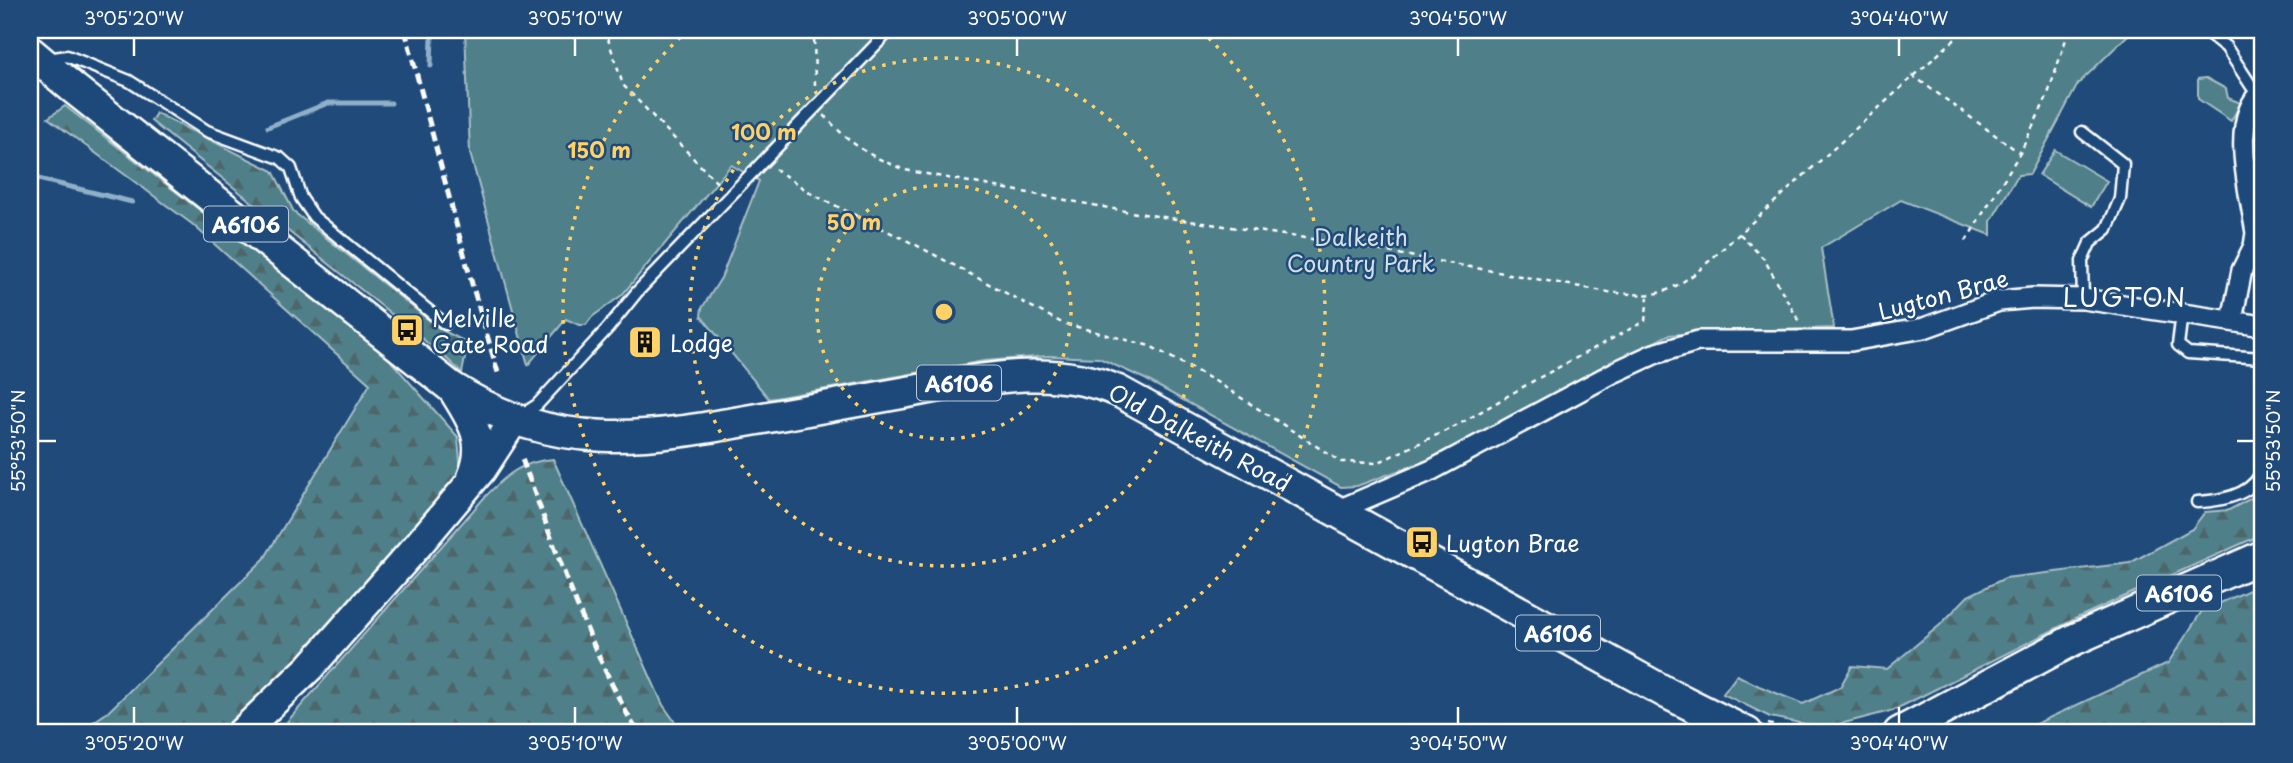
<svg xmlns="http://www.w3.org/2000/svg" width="2293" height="763" viewBox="0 0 2293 763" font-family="'Playpen Sans',sans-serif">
	<defs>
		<pattern id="forest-firs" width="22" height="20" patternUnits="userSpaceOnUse" patternTransform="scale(1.75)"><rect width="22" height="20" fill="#507f89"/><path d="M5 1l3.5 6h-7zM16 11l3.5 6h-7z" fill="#4e666a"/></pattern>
	</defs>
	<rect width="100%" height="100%" fill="#1f4a7a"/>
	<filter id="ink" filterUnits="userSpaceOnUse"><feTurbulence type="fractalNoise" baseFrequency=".0143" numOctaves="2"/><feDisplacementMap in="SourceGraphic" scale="14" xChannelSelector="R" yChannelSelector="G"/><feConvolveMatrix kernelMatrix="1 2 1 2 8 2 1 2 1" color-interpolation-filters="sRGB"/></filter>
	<g filter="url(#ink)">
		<path fill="url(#forest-firs)" stroke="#a8bfc4" stroke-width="2" d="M65 106 382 351 458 437 461 474 269 691 222 733H77L108 712 264 559 370 384 192 224 48 118Z
			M156 113 273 171 294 212 440 329 468 343 462 373 445 357 151 121Z
			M553 459 663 705 683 733H292L285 724 484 498C506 475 520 462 553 459Z
			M2263 492V534L2079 617 1894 710 1825 728 1770 717 1723 694 1737 675 1759 686 1803 704 1840 687 1852 666 1887 669 1940 625 1968 596 2005 578 2130 563 2192 529 2205 512 2229 510Z
			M2263 584V733H2016L2168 663 2202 611Z"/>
		<path fill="#507f89" stroke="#a8bfc4" stroke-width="2" d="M465 30H2133L2078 84 2030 174 2018 175 1991 221V235L1901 200 1821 248 1834 328 1708 332 1668 335 1430 459 1357 486 1341 487 1145 379 1099 358 1049 356 984 361 769 399 701 316 702 308 721 278 759 181 731 165 622 295 592 317 586 325H579L566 319 528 365 470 153Z
			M2206 78 2226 89 2228 98 2241 103 2231 121 2198 99V79Z
			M2055 150 2107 181 2091 207 2039 175Z"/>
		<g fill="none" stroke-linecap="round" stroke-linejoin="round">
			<path stroke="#90b0c8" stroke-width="5" d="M431 66 432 36 439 30
				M268 127 328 103H391
				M30 177 132 202"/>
			<path stroke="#467ca3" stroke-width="30" d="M2257 733 2263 730"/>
			<g stroke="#fff" stroke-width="15">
				<path id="lane" d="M2204 30 2226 47 2252 87 2259 93
					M48 59 67 56 129 81 207 131 280 158 291 168 301 198 314 217 445 324
					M2082 132 2123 164 2120 199 2107 229 2090 243 2082 261 2083 299
					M2182 313 2178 345 2188 353 2263 358
					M520 416 537 405 608 328 637 292 890 30
					M2197 502C2221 501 2255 495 2263 468"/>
			</g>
			<g stroke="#fff" stroke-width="24">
				<path id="street" d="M2232 320 2242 270 2254 246 2256 233C2250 192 2228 119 2263 90
					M1336 511 1432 470 1615 372 1654 354 1698 341H1851L1924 328 1999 301 2033 298 2083 299 2263 326"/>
			</g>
			<g stroke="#fff" stroke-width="33">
				<path id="secondary" d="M451 387C470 418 488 440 472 477
					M241 733 310 667 418 545 482 469 514 420"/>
			</g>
			<g stroke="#fff" stroke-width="35">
				<path id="primary" d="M30 52 73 88 451 387C557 455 645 439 763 418 819 408 874 398 930 388 991 377 1059 365 1118 391L1667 693 1747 733
					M1899 733 2073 640 2263 556"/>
			</g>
			<path stroke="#fff" stroke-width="2.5" stroke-dasharray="5 5" stroke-linecap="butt" d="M614 30 608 39 623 85 720 186
				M814 30 815 87
				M1912 75 2020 153
				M824 115C851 145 867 155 905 170L1130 212 1338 243 1608 292C1652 296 1660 299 1697 272L1965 30
				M775 169 812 194 916 245 1062 323 1150 346 1215 381 1341 462 1377 463 1458 425 1535 380 1645 321 1648 297
				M1740 234 1764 259 1800 323
				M1966 241 2020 153 2047 97 2069 30
				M1768 724 1803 733
				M1857 733 1877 726"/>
			<use href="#lane" stroke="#1f4a7a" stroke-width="10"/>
			<use href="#street" stroke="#1f4a7a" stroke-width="19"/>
			<use href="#secondary" stroke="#1f4a7a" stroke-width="28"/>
			<use href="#primary" stroke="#1f4a7a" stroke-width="30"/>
			<path stroke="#fff" stroke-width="5" stroke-dasharray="10 5" stroke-linecap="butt" d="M405 30 472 284 499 376
				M522 459C557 552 588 647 638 733"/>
		</g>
	</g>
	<path fill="none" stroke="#fff" stroke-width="2.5" d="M134 38V56M575 38V56M1017 38V56M1458 38V56M1899 38V56M38 441H56M2237 441H2254M134 707V724M575 707V724M1017 707V724M1458 707V724M1899 707V724"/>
	<g fill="none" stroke="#ffd166" stroke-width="3.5" stroke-dasharray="3.5 7">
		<circle cx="944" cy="312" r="127"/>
		<circle cx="944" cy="312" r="254"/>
		<path d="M1201 31A381 381 0 1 1 687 31"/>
	</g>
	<defs>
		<g id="bus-square" transform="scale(1.75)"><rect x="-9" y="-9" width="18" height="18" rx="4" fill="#ffd166" stroke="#1f4a7a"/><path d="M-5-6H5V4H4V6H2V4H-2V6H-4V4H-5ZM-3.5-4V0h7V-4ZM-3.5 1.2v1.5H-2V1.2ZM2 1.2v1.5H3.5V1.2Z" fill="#111"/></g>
		<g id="building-square" transform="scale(1.75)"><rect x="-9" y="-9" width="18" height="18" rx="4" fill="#ffd166" stroke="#1f4a7a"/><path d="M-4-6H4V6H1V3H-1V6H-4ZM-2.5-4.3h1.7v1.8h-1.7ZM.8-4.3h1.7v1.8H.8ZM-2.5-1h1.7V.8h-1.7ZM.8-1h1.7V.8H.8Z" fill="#111"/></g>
	</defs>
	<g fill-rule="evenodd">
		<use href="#bus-square" x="407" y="330"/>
		<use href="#building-square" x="645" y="342"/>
		<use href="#bus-square" x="1422" y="542"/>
	</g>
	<g text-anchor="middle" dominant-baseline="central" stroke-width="5" stroke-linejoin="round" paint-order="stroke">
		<g fill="#1f4a7a" stroke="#bcc9d7" stroke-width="2">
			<rect x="204" y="206.5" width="84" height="35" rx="5"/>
			<rect x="917" y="365.5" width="84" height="35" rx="5"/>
			<rect x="2137" y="575.5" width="84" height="35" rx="5"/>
			<rect x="1516" y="615.5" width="84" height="35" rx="5"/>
		</g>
		<g font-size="21" font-weight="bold" fill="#fff">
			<text x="246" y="224">A6106</text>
			<text x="959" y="383">A6106</text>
			<text x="2179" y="593">A6106</text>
			<text x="1558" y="633">A6106</text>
		</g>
		<g font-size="23" fill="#d3dfe2" stroke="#1f4a7a">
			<text x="1361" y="236">Dalkeith<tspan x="1361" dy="26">Country Park</tspan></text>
		</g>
		<g font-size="23" fill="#fff" stroke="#1f4a7a">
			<text transform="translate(1943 294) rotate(-15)">Lugton Brae</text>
			<text transform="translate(1200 437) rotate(28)">Old Dalkeith Road</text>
		</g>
		<g font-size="23" fill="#fff" stroke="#1f4a7a" text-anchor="start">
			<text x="432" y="317">Melville<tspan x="432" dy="26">Gate Road</tspan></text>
			<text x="670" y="342">Lodge</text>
			<text x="1446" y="542">Lugton Brae</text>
		</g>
		<g font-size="26" letter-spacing="2" fill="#fff" stroke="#1f4a7a">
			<text x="2125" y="296">LUGTON</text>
		</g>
	</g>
	<circle cx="944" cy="312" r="10" fill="#ffd166" stroke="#1f4a7a" stroke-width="3.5"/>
	<g font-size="21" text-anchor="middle" font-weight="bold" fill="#ffd166" stroke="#1f4a7a" stroke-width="5" stroke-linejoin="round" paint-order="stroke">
		<text x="764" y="140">100 m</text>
		<text x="599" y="158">150 m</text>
		<text x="854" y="230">50 m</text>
	</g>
	<rect width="2293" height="763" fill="none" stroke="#1f4a7a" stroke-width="77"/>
	<rect x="38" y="38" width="2216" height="686" fill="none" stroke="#fff" stroke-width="2.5"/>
	<g font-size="18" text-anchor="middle" fill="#fff">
		<text x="134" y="25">3°05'20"W</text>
		<text x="575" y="25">3°05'10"W</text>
		<text x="1017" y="25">3°05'00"W</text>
		<text x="1458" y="25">3°04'50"W</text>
		<text x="1899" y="25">3°04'40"W</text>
		<text transform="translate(19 441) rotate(-90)" y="6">55°53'50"N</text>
		<text transform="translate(2274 441) rotate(-90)" y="6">55°53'50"N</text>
		<text x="134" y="750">3°05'20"W</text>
		<text x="575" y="750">3°05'10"W</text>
		<text x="1017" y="750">3°05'00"W</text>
		<text x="1458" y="750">3°04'50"W</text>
		<text x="1899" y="750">3°04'40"W</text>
	</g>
</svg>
